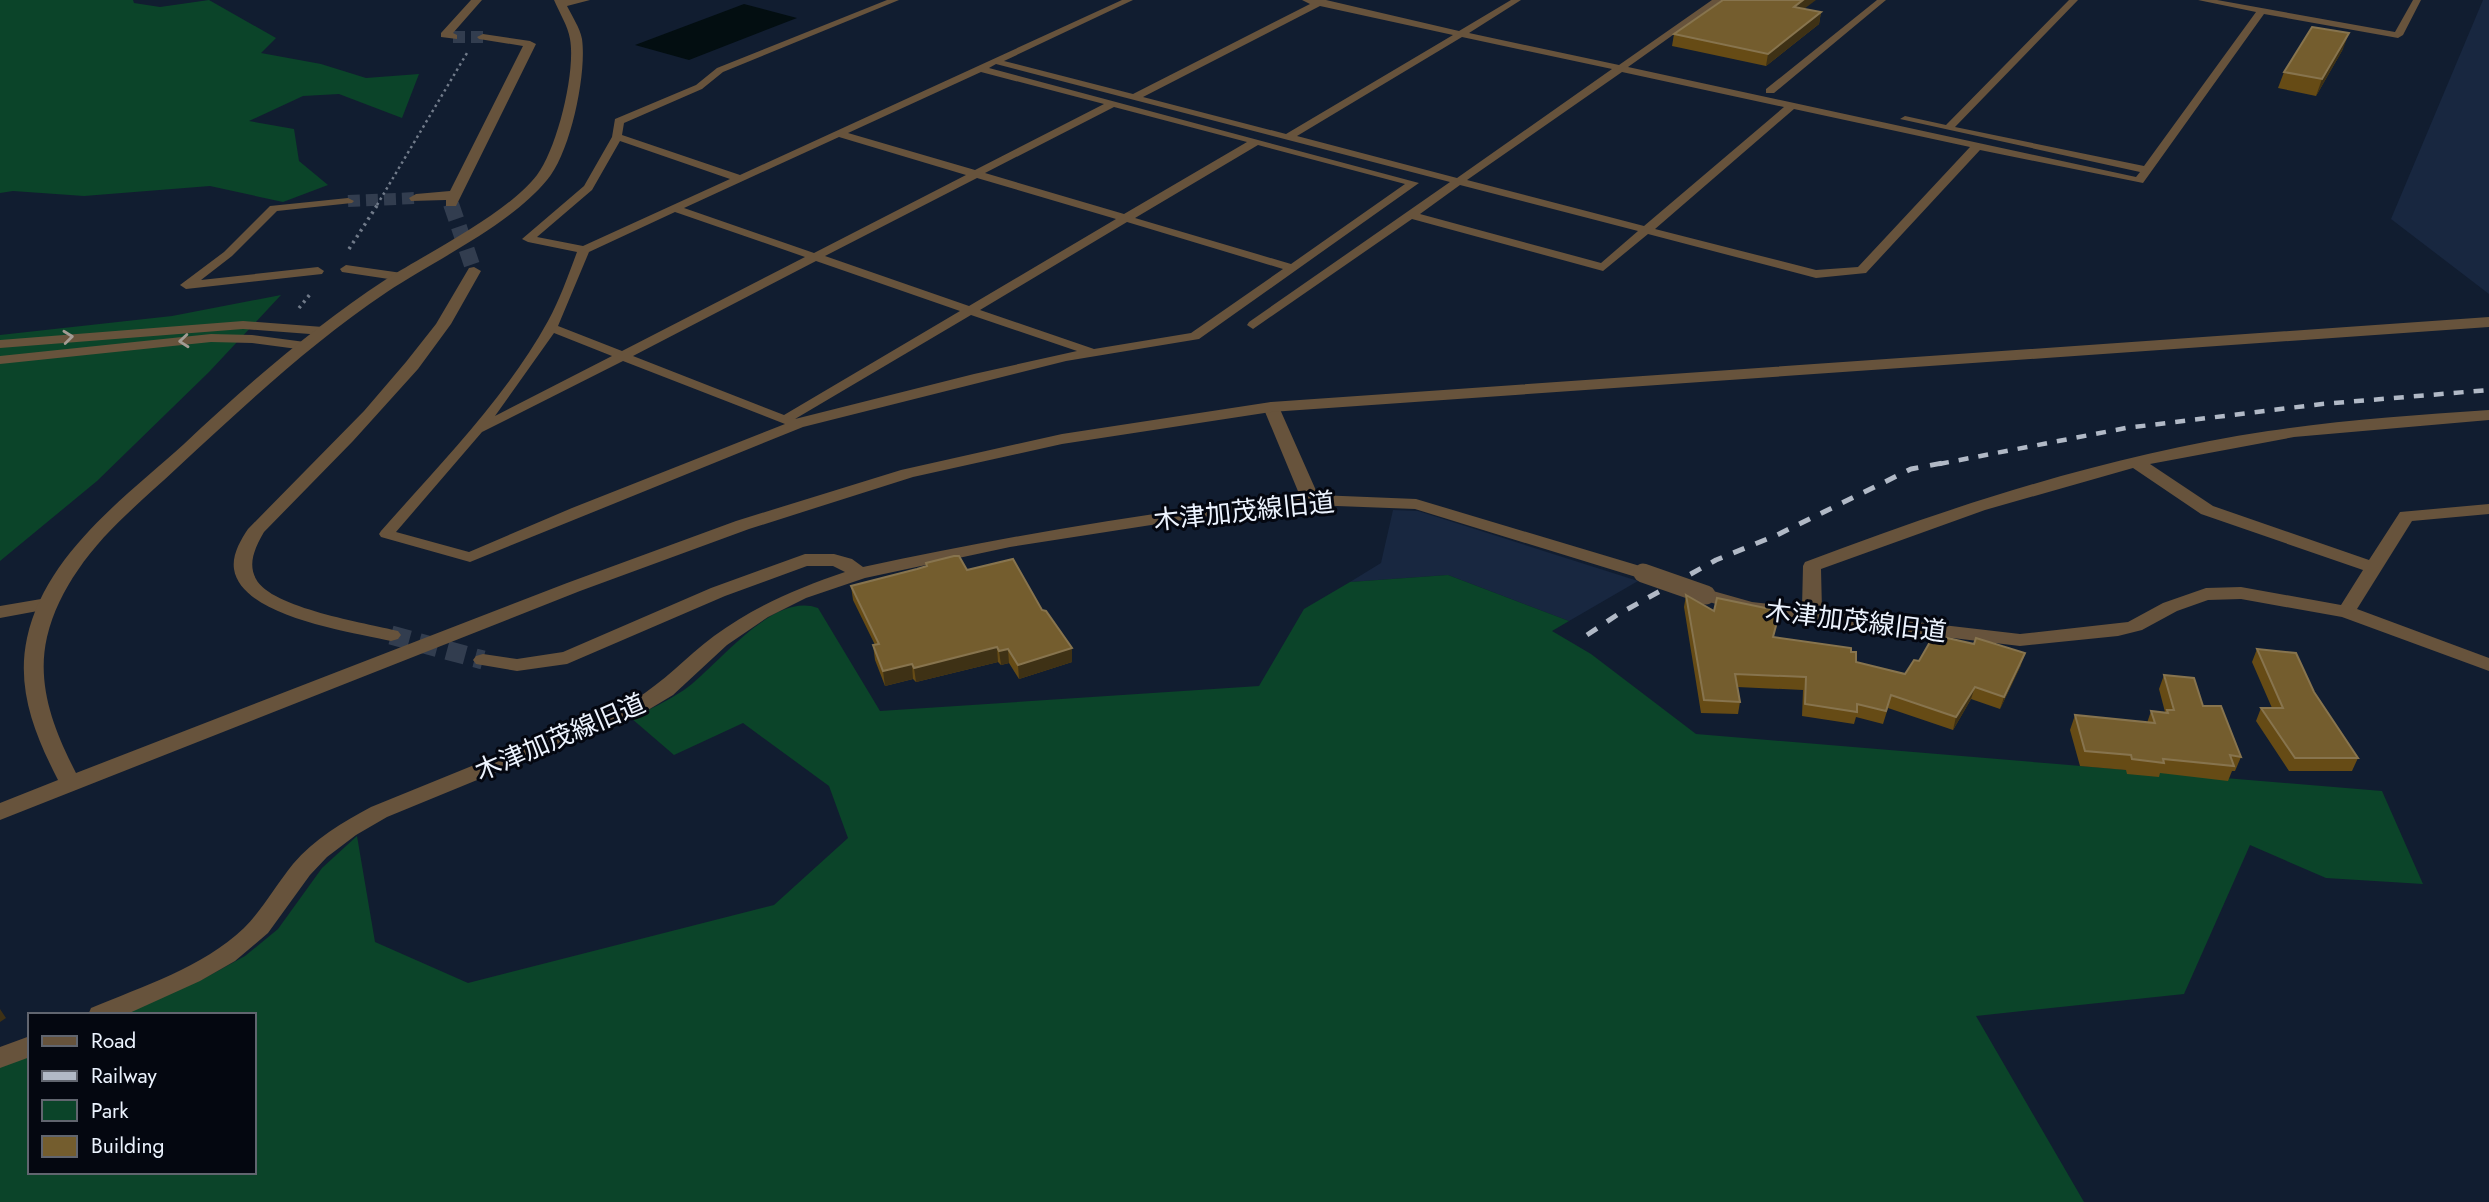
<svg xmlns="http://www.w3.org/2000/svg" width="2489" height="1202" viewBox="0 0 2489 1202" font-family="Jost,'Noto Sans JP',sans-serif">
	<rect width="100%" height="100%" fill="#111d30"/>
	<path fill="#182740" d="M2483 0H2489V294L2391 219Z
		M1393 510 1418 511 1638 581 1569 621 1448 575 1350 582 1381 563Z"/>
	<path fill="#0b4429" d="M0 0H133L134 3 160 7 209 0 276 38 261 53 321 64 366 78 419 74 402 118 339 94 303 96 249 121 294 129 299 161 328 185 283 202 210 186 84 196 13 191 0 193Z
		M281 295 209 372 97 481 0 561V335L172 316Z
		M1448 575 1569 621 1552 631 1591 654 1696 734 2382 791 2423 884 2326 878 2250 845 2184 994 1976 1016 2084 1202H0V1067L30 1055V1172H254V1015H121L203 979 245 956 278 929 322 868 357 836 375 942 468 983 774 905 848 838 829 786 743 723 674 755 631 718C649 710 667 701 684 690 718 666 772 591 818 608L880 711 1259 686 1304 609 1350 582Z"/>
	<path fill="#030e11" d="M744 4 797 18 689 60 635 45Z"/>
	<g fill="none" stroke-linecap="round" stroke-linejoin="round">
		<path stroke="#323d4f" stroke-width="12" stroke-dasharray="12 6" stroke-linecap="butt" d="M453 37H483
			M348 201 416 198"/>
		<path stroke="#323d4f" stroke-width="16" stroke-dasharray="16 8" stroke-linecap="butt" d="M451 204 474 271"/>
		<path stroke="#323d4f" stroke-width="19" stroke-dasharray="19 10" stroke-linecap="butt" d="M391 635 483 660"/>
		<path stroke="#717b8a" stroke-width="2.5" stroke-dasharray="2.5 3.5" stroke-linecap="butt" d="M377 205 467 53"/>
		<path stroke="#717b8a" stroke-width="3.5" stroke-dasharray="2.5 4.5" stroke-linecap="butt" d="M349 249 378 204
			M299 308 311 293"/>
		<path fill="#67533c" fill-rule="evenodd" d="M887 0H899L723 72 702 89 624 123 622 135 740 175 1122 0H1133L1004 61 1133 94 1310 4 1302 0H1326L1459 31 1511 0H1521L1469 33 1619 65 1712 0H1722L1628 67 2136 177 2140 172 1900 119 1905 116 1946 125 2069 0H2078L1955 127 2144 166 2256 12 2198 0H2217L2395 32 2413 0H2421L2403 35 2398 38 2264 14 2143 183 1980 150 1866 273 1816 278 1648 234 1603 271 1412 219 1253 329 1247 325 1249 322 1450 182 996 64 989 68 1419 183 1199 339 1066 361 803 427 470 562 381 537 379 534 381 531C439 465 505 399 548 321 560 299 568 276 577 252L528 242 522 239 584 186 612 137 615 119 696 85 717 68ZM1320 6 1453 35 1286 134 1143 97ZM1462 37 1612 69 1457 178 1297 136ZM981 72 1104 104 975 170 848 133ZM1622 72 1784 107 1644 226 1467 180ZM1114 107 1247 142 1124 214 985 173ZM1794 109 1970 147 1858 267 1816 270 1655 229ZM839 137 966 175 814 253 684 208ZM620 141 730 179 583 246 537 237 592 190ZM1258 145 1405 184 1291 264 1135 218ZM977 178 1116 219 969 306 825 256ZM1460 185 1638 231 1601 263 1420 214ZM675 212 805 257 622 351 558 326 589 252ZM1127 222 1283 269 1191 333 1094 349 980 310ZM816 261 960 311 784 415 633 356ZM971 315 1077 351 974 374 795 419ZM554 333 612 356 495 416ZM623 361 785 424 572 508 469 552 396 532 482 432Z
			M1877 0H1886L1774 93H1766V89Z
			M348 198 354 201 352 203 277 211 232 256 201 280 318 267 324 271 322 274 186 289 180 285 224 252 270 206Z
			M346 265 402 273 408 277 402 281 342 272 340 269Z
			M243 321 323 327 329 331 323 335 243 329 0 348V340Z
			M211 334 252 335 305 342 311 346 305 350 252 343 211 342 0 364V356Z"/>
		<path fill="#67533c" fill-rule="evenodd" d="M471 0H482L453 33 457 35V39L441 37V33Z
			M483 34 530 41 536 44 456 206H446V200L411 201 409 198 416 194 450 191 523 46 479 39 477 37Z
			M474 267 481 271 451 324 418 369 353 441 264 532C256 546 247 563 256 579 271 608 366 623 398 631L401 635 398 639 391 641C353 632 241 617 234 569 232 555 240 541 248 529L364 411 406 362 436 324 469 268Z
			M1271 402 1279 407 1318 495 1416 499 1650 569 1652 573 1643 579 1636 577 1415 509 1311 505 1222 514 1010 547 865 578 806 598 768 617 727 645 673 695 648 710 387 817 356 835 327 857 310 875 268 933 235 961 200 981 125 1015H88L91 1008C143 986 202 968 244 928 263 909 276 885 293 864 314 839 343 822 371 807L634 700C664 682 686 657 714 636 755 606 798 588 845 572L833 566H807L725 596 567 664 517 671 476 664 473 660 476 656 483 654 517 659 563 652 711 588 805 554H834L852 559 863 567C1008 536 1153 511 1300 496L1263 407Z
			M2489 410V420L2294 437 2150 464 2213 506 2369 560 2400 512 2489 504V514L2412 521 2357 609 2489 658V671L2342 617 2241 599 2208 600 2177 611 2142 630 2118 636 2020 646 1750 614 1699 599 1696 595 1706 589 1752 602 1802 608 1803 566 1805 562C1955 505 2109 455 2268 431 2341 420 2415 415 2489 410ZM2133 468 2201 514 2363 570 2341 605 2241 587 2206 588 2163 603 2128 622 2020 634 1822 611 1821 569 1985 510Z
			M47 598 54 600 57 604 54 608 0 618V606Z
			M30 1036V1057L0 1068V1047Z"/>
		<path fill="#67533c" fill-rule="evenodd" d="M554 0H590L567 6C572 16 580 28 582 39 587 74 570 154 547 180 510 225 437 259 387 292 311 343 244 406 177 468 143 500 104 531 78 570 64 590 53 612 47 637 36 685 54 730 76 773L567 583 736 521 901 470 1062 434 1271 402 2489 317V327L1271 412 1062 444 913 477 749 529 580 591 0 820V803L58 780C35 735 16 689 27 638 45 555 124 498 184 444 247 385 312 328 385 280 427 253 507 214 537 175 557 149 576 72 570 39 568 26 559 12 554 0Z"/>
		<path stroke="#b1b9c6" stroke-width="4.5" stroke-dasharray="10 10" stroke-linecap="butt" d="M1939 464 2126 428 2322 404 2489 390"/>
		<path stroke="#b1b9c6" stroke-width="5" stroke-dasharray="12 12" stroke-linecap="butt" d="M1587 635 1617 615 1716 560 1777 535 1911 469 1948 462"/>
		<path stroke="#67533c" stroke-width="19" d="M1643 573 1706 595"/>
	</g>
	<path fill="#664b15" d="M1804 9 1821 12 1819 24 1766 66 1672 46 1674 34Z
		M2343 49 2316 96 2278 88 2284 72Z
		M926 563 967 570 1042 610 1072 648V662L1019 679 1009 663 1001 665 998 662 916 682 913 679 885 686 875 660 873 645H875L853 600 851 586 917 569 926 566Z
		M1686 595 1714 611 1774 637 1851 652 1856 662 1905 674 1919 661 2021 665 2000 709 1971 699 1953 730 1888 708 1883 724 1856 717 1854 724 1802 716 1803 690 1737 687 1740 702 1738 714 1701 713 1684 607Z
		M2257 649 2314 692 2358 758 2352 771H2289L2256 721 2261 708H2272L2252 662Z
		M2164 675 2203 706 2241 757 2235 771H2232L2228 781 2160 773 2159 777 2127 774 2126 770 2080 766 2070 730 2075 715 2147 723 2151 711 2165 712 2159 689Z"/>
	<path fill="#3e3115" d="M1803 0H1816L1792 18 1794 7Z
		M1821 12 1819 24 1766 66 1768 54Z
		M2349 33 2343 49 2316 96 2322 79Z
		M997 647 998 662 916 682 914 668Z
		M1072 648V662L1019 679 1018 665Z
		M1008 649 1009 663 1001 665 999 651Z
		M2025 653 2021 665 2000 709 2004 697Z
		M912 664 913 679 885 686 883 671Z
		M1975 687 1971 699 1953 730 1956 717Z
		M0 1009 6 1018 0 1022Z"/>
	<path fill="#745d2e" stroke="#87744e" stroke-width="2" d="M1723 0H1803L1794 7 1821 12 1768 54 1674 34Z
		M2312 27 2349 33 2322 79 2284 72Z
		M954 556H959L967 570 1013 559 1042 610 1046 611 1072 648 1018 665 1008 649 999 651 997 647 914 668 912 664 883 671 873 645 879 644 851 586 917 569 927 566 926 563Z
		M1686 595 1714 611 1717 598 1780 611 1773 637 1851 648V652H1856V662L1905 674 1914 660 1919 661 1934 635 1974 644 1976 638 2025 653 2004 697 1975 687 1956 717 1891 695 1886 711 1857 704V712L1805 704 1806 677 1735 674 1740 702 1704 700Z
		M2257 649 2296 653 2314 692 2358 758H2295L2261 708H2283Z
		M2164 675 2194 678 2203 706H2221L2241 757 2230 755 2234 766 2163 759 2164 763 2132 759 2131 755 2085 751 2075 715 2155 723 2151 711 2168 713 2167 710H2174Z"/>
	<defs><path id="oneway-chevron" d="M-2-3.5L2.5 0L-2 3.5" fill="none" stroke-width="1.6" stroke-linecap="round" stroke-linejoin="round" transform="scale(1.75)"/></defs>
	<g stroke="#a39b93">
		<use href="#oneway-chevron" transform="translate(68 337) rotate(-6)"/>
		<use href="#oneway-chevron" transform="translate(184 341) rotate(175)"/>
	</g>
	<g text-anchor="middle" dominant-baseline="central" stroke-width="6" stroke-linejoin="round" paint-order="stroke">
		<g font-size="26" fill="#ecf3fe" stroke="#040710">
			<text transform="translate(1244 511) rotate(-6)">木津加茂線旧道</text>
			<text transform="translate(1856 621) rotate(7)">木津加茂線旧道</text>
			<text transform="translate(560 737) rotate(-23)">木津加茂線旧道</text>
		</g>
	</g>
	<rect x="28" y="1013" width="228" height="161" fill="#040710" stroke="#61656f" stroke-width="2"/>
	<rect x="42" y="1036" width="35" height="10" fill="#67533c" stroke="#61656f" stroke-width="2"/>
	<text x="91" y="1048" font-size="21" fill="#ecf3fe">Road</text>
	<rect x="42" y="1071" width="35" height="10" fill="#b1b9c6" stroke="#61656f" stroke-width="2"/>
	<text x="91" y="1083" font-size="21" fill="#ecf3fe">Railway</text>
	<rect x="42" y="1100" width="35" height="21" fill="#0b4429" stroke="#61656f" stroke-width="2"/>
	<text x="91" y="1118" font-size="21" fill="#ecf3fe">Park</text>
	<rect x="42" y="1136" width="35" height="21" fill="#745d2e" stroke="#61656f" stroke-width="2"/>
	<text x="91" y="1153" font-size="21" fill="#ecf3fe">Building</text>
</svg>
